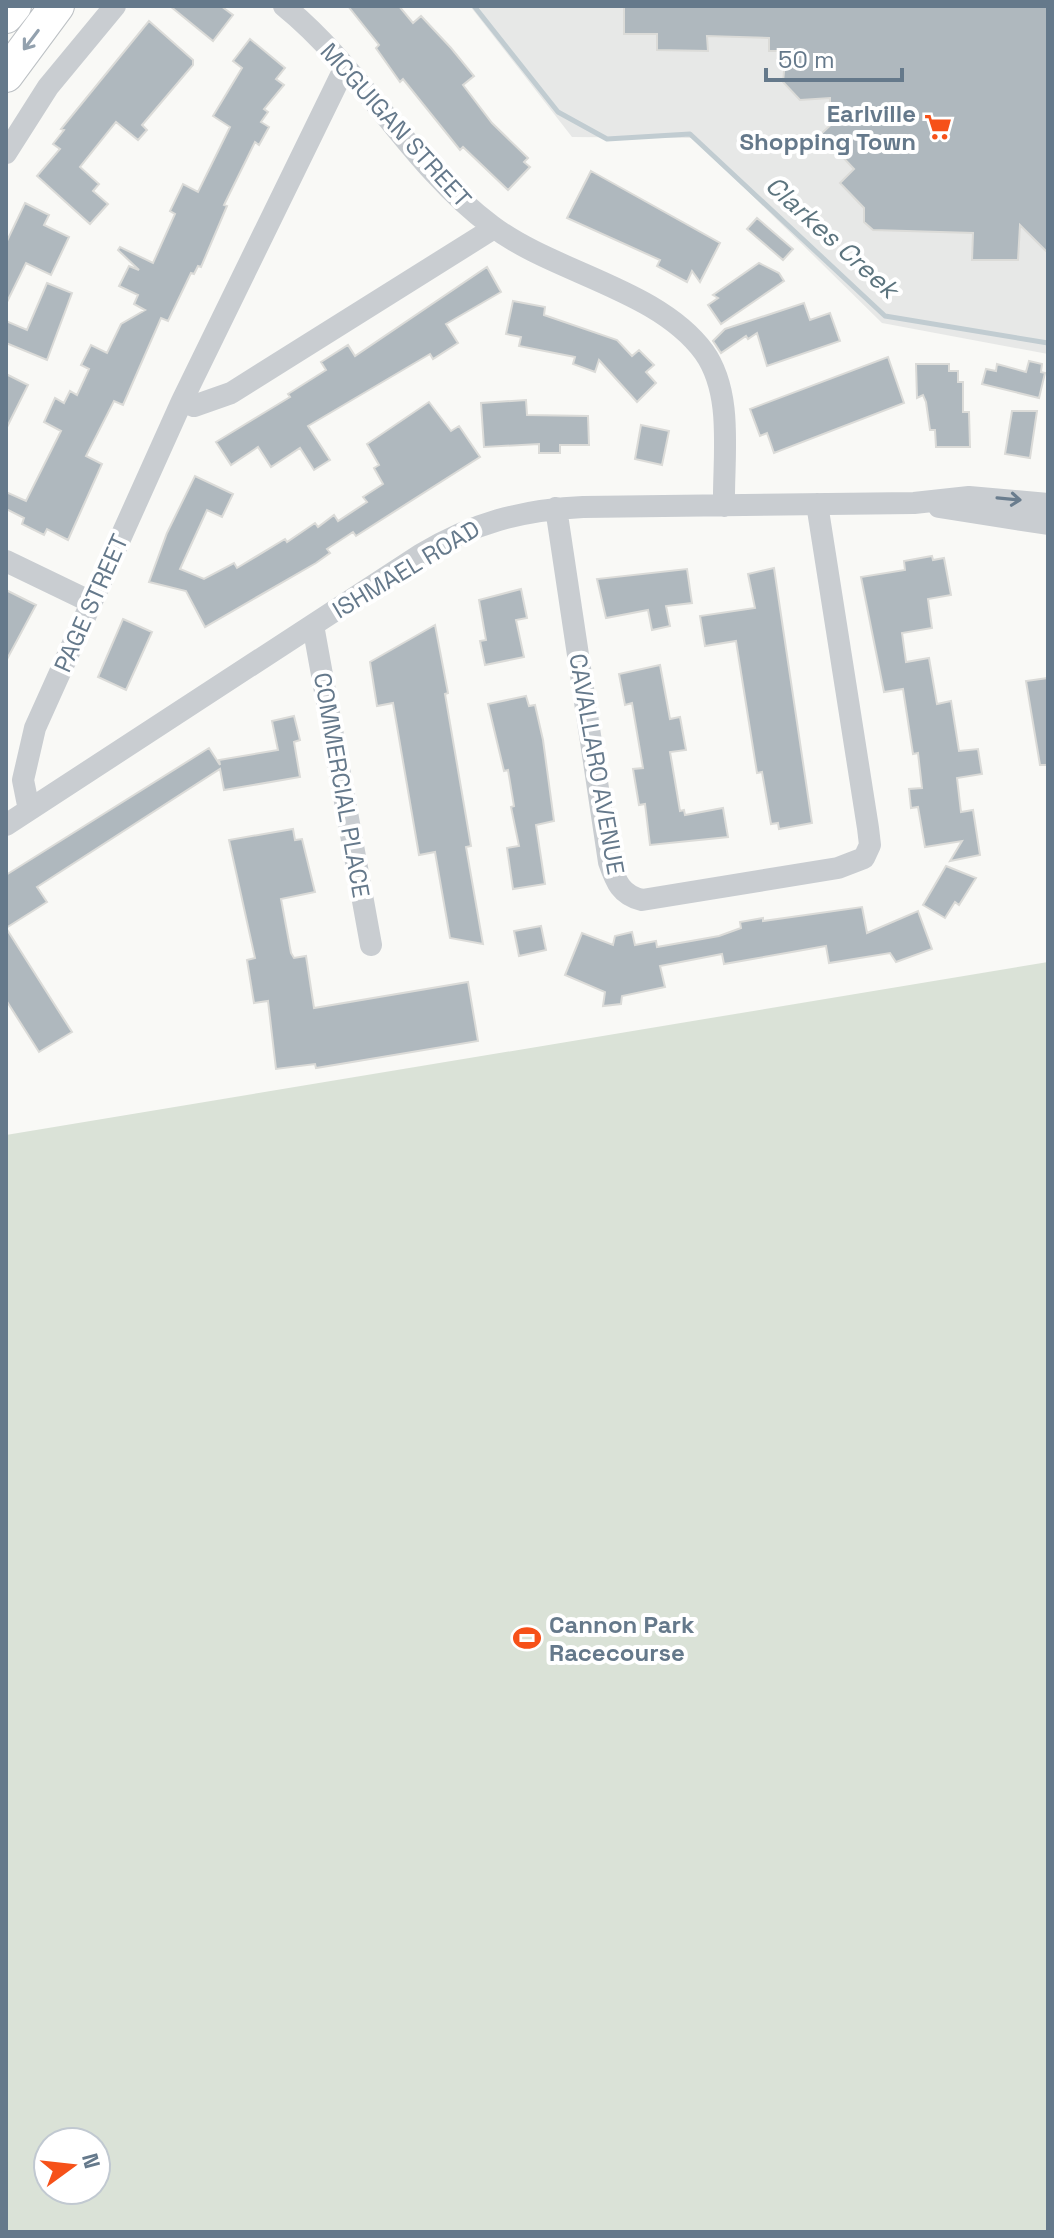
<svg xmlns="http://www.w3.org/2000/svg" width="1054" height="2238" viewBox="0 0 1054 2238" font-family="'Space Grotesk',sans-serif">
	<rect width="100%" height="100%" fill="#f9f9f6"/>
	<path fill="#e7e8e7" d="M470 6H1048V354L882 323 694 138 572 137Z"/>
	<path fill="#dae2d7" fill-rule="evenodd" d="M1048 962V2232H6V1135ZM96 2142V2190H48V2142Z"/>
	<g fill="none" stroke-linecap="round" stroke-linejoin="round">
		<path stroke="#c1ccd1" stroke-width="5" d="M474 6 558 112 607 139 690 134 885 316 1048 343"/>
	</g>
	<path fill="#afb8be" stroke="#dbdbd8" stroke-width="2" d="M170 6H221L233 15 213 41Z
		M348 6H399L413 23 421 16 451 48 474 76 463 85 492 123 528 158 524 162 530 167 508 190 463 147 460 150 403 79 400 82 376 48 379 45Z
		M624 6H1048V253L1020 225 1018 260H972L973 233 873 230 864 222V208L840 183 854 169 821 134 836 120 830 113V98L800 100 783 82 786 51H769V38L707 36 708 51 657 50V34H624Z
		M149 21 193 60V65L142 125 147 130 138 140 116 122 80 167 99 184 93 191 108 204 90 224 37 176 60 149 53 144 64 130 61 129Z
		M250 39 285 68 276 79 284 85 264 109 268 112 261 122 269 127 259 145 255 142 224 205 227 206 201 267 198 266 194 274 191 273 168 321 161 318 123 405 114 401 86 456 102 464 68 540 47 529 44 535 22 524 24 518 6 509V492L26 501 61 431 44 422 55 398 64 403 70 391 77 395 89 369 81 365 91 345 107 353 121 324 145 310 134 304 138 295 119 286 129 266 139 270 118 250 120 247 153 263 175 214 170 211 183 184 198 192 230 127 213 116 242 68 233 61Z
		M591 171 720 243 700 282 692 271 687 282 657 266 660 260 567 218Z
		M25 203 49 215 44 225 69 237 51 275 26 263 6 304V243Z
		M757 218 793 249 783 260 747 229Z
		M759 263 779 273 784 281 721 324 708 305 718 298 713 295Z
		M487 267 501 292 446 324 458 343 433 359 430 354 308 426 330 460 314 470 300 448 271 467 258 447 231 465 216 442 290 397 288 394 326 370 321 362 348 345 355 356Z
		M47 283 72 293 47 360 6 343V321L27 330Z
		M513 301 545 307 544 315 617 340 632 356 639 350 654 365 646 372 656 383 637 402 599 360 595 372 573 364 575 357 519 346 521 337 506 334Z
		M804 303 810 320 830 313 840 341 767 366 757 333 748 339 746 336 721 353 713 341 725 329Z
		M888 357 904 403 774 453 767 433 760 436 750 409Z
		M1029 361 1042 364 1041 372 1045 373 1039 398 982 384 986 369 996 371 997 364 1026 372Z
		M916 364H949V371H958V382H963V412H969L970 447H936L935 430H930L926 402 923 395 917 398Z
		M6 374 28 385 6 429Z
		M526 400 527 415 588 416 589 445H560V453H539V444L484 447 481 403Z
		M429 402 451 431 459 426 480 457 356 536 353 532 327 549 330 553 316 563 205 627 186 591 149 582 167 533 195 476 233 494 222 517 207 510 180 569 204 579 234 563 237 568 285 539 287 542 315 523 318 527 334 515 338 521 367 502 363 497 383 484 374 468 379 465 367 444Z
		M1012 411H1037L1030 458 1005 454Z
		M641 425 669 431 662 465 635 459Z
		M932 556 933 560 944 558 951 595 928 599 932 628 902 633 906 662 929 658 937 704 951 701 959 751 978 749 982 774 957 778 961 812 973 810 980 855 950 861 962 841 925 847 918 807 911 808 909 789 922 788 918 753 913 754 903 689 884 692 861 577 905 570 904 561Z
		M774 568 812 823 779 829 778 823 771 824 762 772 757 773 736 641 705 646 700 616 755 608 748 574Z
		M687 569 692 603 666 606 670 626 652 630 648 610 606 618 597 579Z
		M521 589 527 618 516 620 524 657 485 665 480 641 486 640 479 600Z
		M6 590 36 605 6 661Z
		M123 619 152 632 126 690 98 677Z
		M435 625 448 693 445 694 471 846 466 847 483 944 450 938 435 852 419 855 393 703 377 706 370 662Z
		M660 665 670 719 680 717 686 750 670 752 680 811 684 810 685 815 723 808 728 837 650 845 645 804 639 805 633 769 643 768 632 703 625 705 619 674Z
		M1048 678V765H1040L1026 681Z
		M526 696 529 706 535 705 543 740 554 821 536 825 545 884 513 889 507 848 519 846 511 807 514 806 508 770 504 771 488 704Z
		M294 716 300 740 294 742 300 777 224 790 220 769 37 887 47 902 6 928V875L209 748 220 765 219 760 278 750 272 721Z
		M293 829 295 840 302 839 315 892 281 899 291 953 294 958 306 956 314 1008 468 982 478 1041 316 1068 315 1064 276 1069 268 1001 254 1003 247 960 255 958 229 840Z
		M946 866 976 878 959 905 955 902 945 918 923 905Z
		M862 907 867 933 918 911 932 949 896 962 890 953 829 963 826 946 724 964 722 954 660 966 665 987 622 996 621 1004 603 1006 605 992 565 975 582 933 613 945 615 936 632 932 635 945 656 941 657 947 719 936 741 928 740 922 763 918V921Z
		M541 926 546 950 519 956 514 931Z
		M6 928 72 1032 39 1052 6 1000Z"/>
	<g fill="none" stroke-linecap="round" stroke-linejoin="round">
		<g stroke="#bcc0c4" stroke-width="36">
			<path id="primary" d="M6 16 14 6
				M6 75 57 6"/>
		</g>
		<path stroke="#c9cdd1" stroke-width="22" d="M284 6C363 70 410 165 492 226 554 273 658 289 704 352 734 394 723 457 724 506
			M6 153 48 87 115 6
			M182 401 194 406 231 393 494 228
			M939 507 1048 524
			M556 508 609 862C616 882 621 895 642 900L838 868 864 858 870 845 868 828 817 504
			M6 561 91 602
			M313 625 371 945
			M29 810 23 780 35 728 182 401 345 67
			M6 825 420 555C473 523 521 510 583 507L914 503 969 497 1048 504"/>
		<use href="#primary" stroke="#fff" stroke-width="34"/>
	</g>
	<defs><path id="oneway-shaft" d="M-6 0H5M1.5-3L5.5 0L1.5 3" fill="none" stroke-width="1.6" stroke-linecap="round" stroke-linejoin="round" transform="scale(2)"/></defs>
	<use stroke="#93a1ae" href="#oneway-shaft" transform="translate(31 40) rotate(127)"/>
	<use stroke="#6a7d8e" href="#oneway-shaft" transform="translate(1009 499) rotate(5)"/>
	<defs>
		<g id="supermarket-bare" transform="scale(2.16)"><path d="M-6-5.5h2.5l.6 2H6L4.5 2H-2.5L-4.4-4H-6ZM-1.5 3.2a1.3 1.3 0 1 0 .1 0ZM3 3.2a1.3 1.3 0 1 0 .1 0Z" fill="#f65119" stroke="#fff" stroke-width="2.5" paint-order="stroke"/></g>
		<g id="stadium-bare" transform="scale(2.16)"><path d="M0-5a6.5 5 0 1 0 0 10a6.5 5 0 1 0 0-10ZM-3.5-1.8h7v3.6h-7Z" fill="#f65119" stroke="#fff" stroke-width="2.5" paint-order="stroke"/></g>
	</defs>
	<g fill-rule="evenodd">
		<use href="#supermarket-bare" x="938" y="127"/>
		<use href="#stadium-bare" x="527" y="1638"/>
	</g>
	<g text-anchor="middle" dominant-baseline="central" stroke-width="8" stroke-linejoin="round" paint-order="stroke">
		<g font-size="24" font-weight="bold" fill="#65798b" stroke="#fff" text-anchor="end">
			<text x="916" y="113">Earlville<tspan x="916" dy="28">Shopping Town</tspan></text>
			<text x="549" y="1624" text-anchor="start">Cannon Park<tspan x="549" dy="28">Racecourse</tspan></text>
		</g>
		<g font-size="24" fill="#65798b" stroke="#fff">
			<text transform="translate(396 125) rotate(48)">MCGUIGAN STREET</text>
			<text transform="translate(406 569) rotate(-31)">ISHMAEL ROAD</text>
			<text transform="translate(91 603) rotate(-66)">PAGE STREET</text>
			<text transform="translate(597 764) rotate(80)">CAVALLARO AVENUE</text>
			<text transform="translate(342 785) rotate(80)">COMMERCIAL PLACE</text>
		</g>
		<g font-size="26" font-style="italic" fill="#5c747e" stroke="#fff">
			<text transform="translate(832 237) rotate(42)">Clarkes Creek</text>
		</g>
	</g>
	<rect width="1054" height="2238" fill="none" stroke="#65798b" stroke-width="16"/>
	<g transform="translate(72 2166) rotate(75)"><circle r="38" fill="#ffffff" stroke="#c1c9d1" stroke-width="2"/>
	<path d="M0-6L14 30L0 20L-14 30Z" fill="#f65119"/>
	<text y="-12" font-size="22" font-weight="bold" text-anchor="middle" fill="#65798b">N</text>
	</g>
	<path d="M766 68v12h136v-12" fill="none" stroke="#65798b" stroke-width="4"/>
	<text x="778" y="68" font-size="24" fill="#65798b" stroke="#ffffff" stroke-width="6" paint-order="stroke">50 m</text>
</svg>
